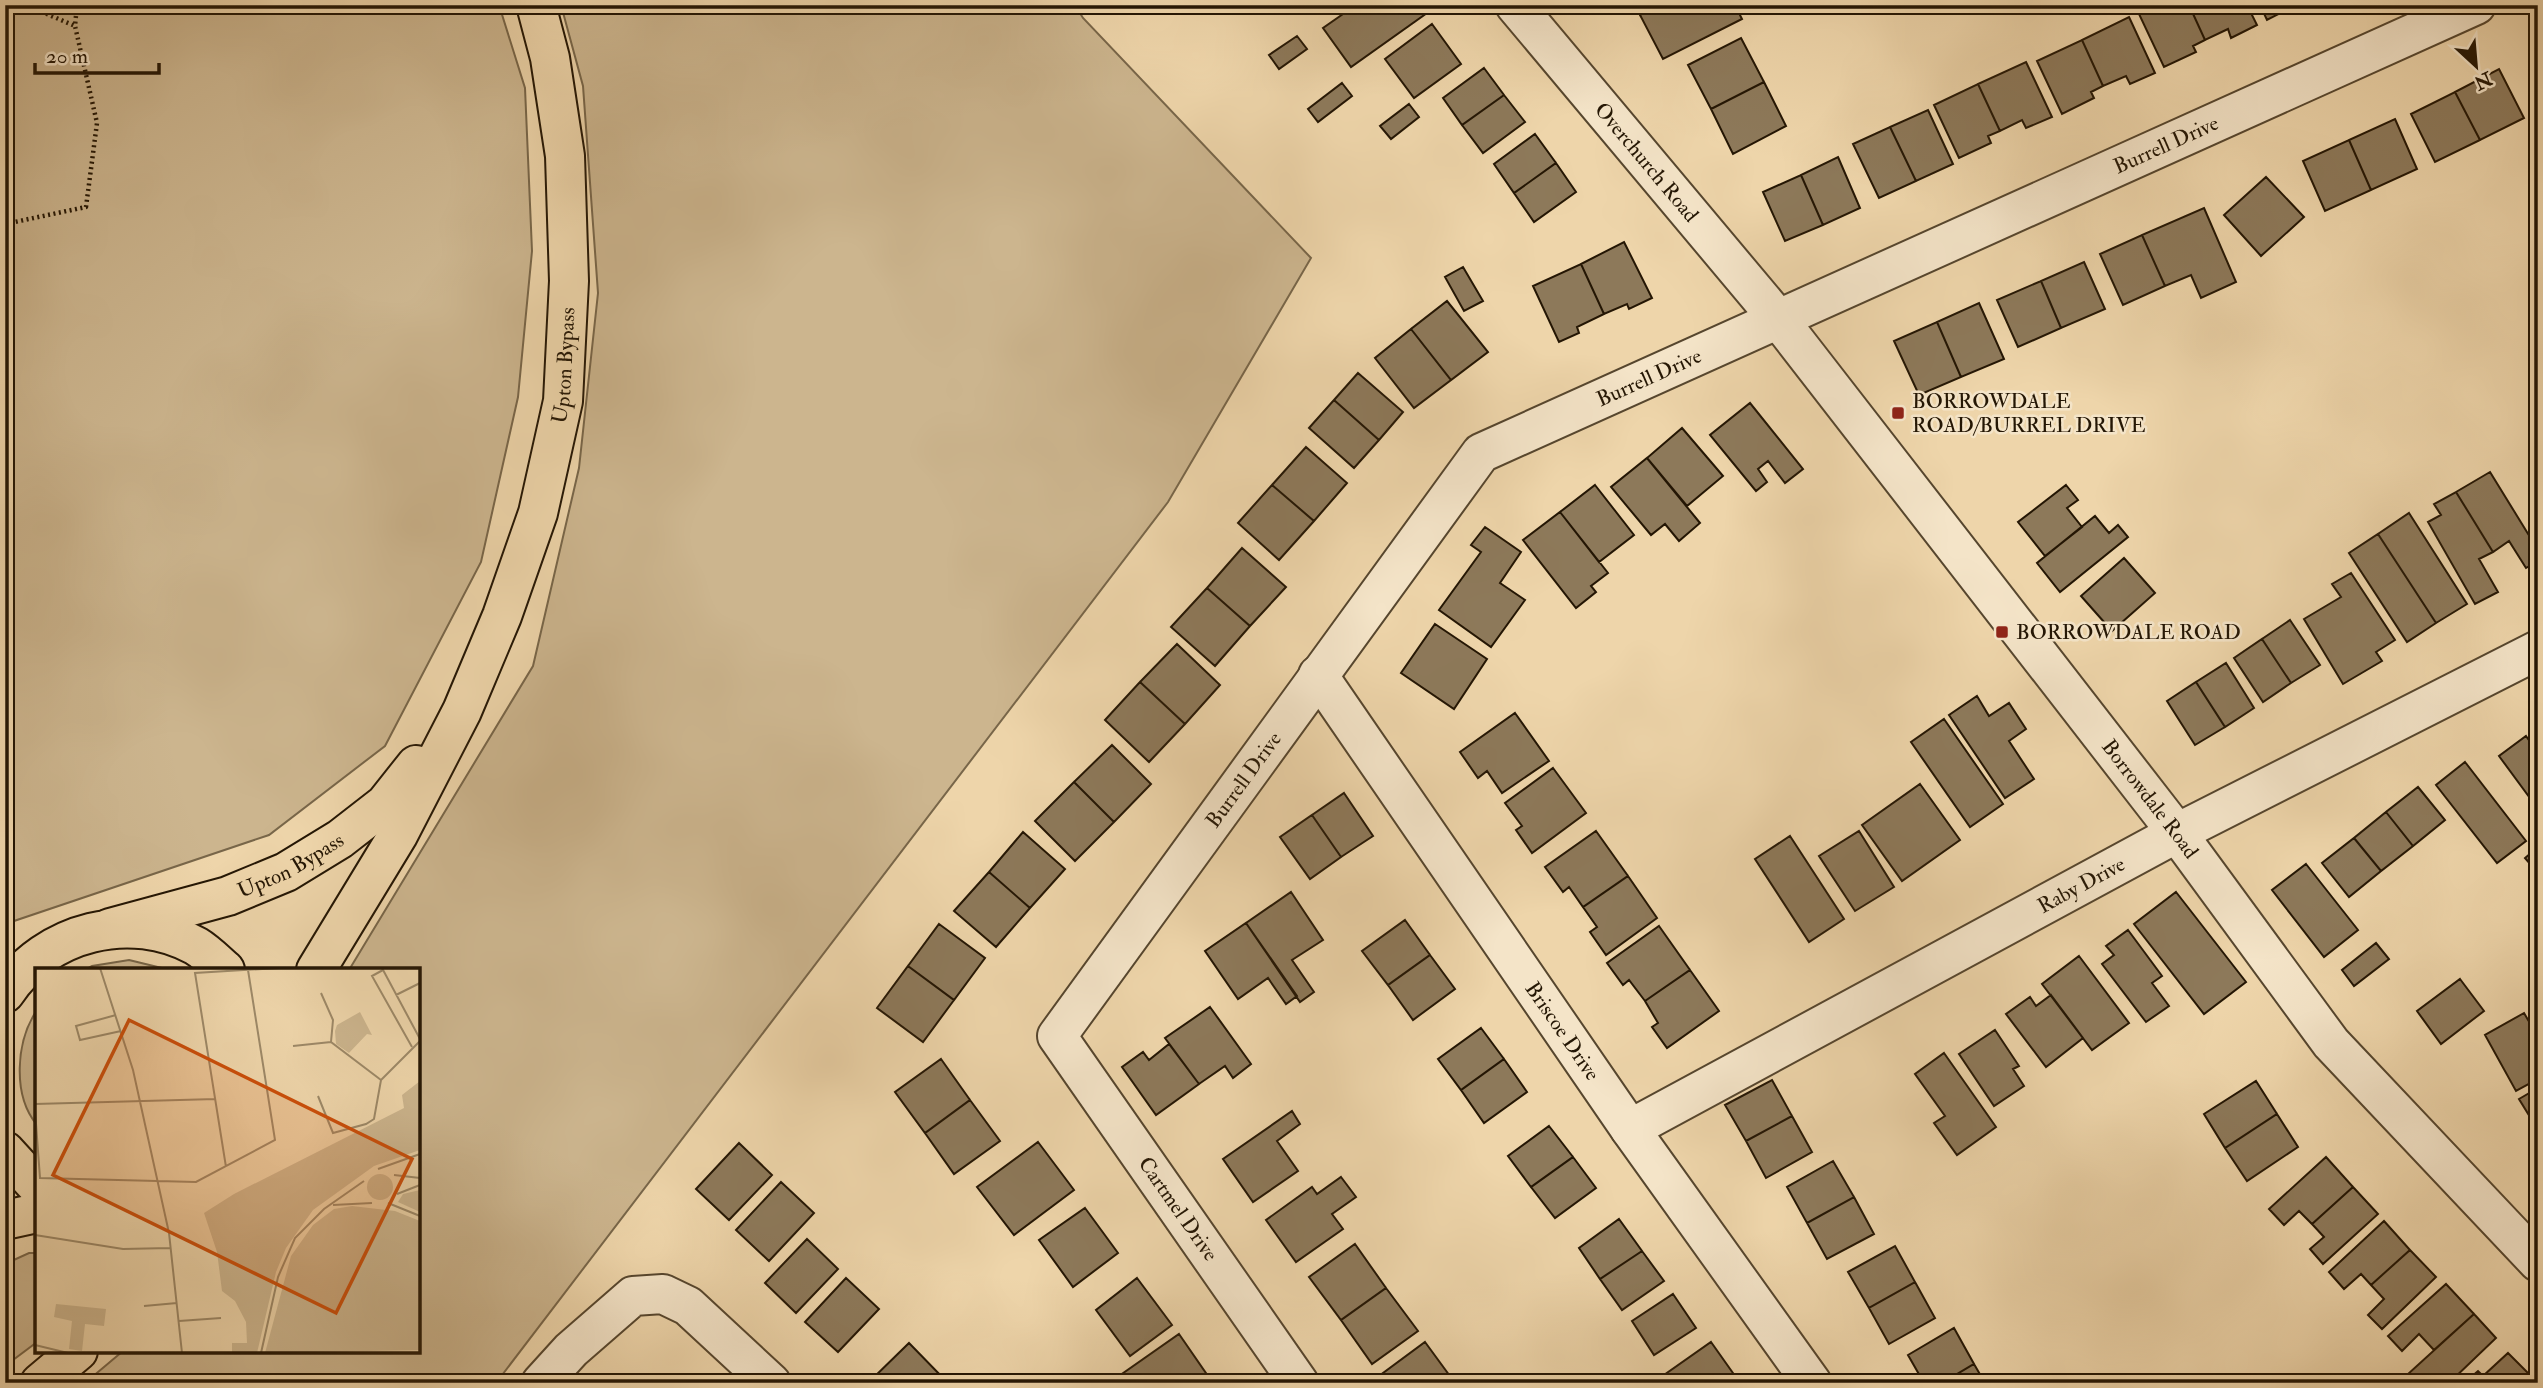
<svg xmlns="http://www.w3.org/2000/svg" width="2543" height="1388" viewBox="0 0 2543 1388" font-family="'IM FELL Double Pica',serif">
	<rect width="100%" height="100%" fill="#eed5aa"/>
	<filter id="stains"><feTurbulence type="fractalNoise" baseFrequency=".00286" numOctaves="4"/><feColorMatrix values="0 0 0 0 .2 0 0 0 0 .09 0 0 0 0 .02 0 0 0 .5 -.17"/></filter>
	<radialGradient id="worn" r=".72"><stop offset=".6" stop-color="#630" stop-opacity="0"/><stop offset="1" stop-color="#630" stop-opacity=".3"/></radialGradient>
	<path fill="#ccb58e" stroke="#786649" stroke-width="2" d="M5 5H499L525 88 532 251 518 397 481 562 385 746 269 835 5 924Z
		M561 5H1075L1083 18 1311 258 1168 502 496 1383H85L123 1351H418V970H349L533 666 579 468 598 293 583 86Z
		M129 960 170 970H85L92 966Z
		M37 1010V1125C12 1095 16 1041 37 1010Z
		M29 1253H37V1342L5 1366V1264Z"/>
	<path fill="#8d795a" stroke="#241604" stroke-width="2" d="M1356 5H1421L1427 13 1351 67 1323 28Z
		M1635 5H1658L1640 15Z
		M1658 5H1735L1742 19 1663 59 1640 15Z
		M2157 5H2189L2205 40 2193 46 2196 52 2164 67 2139 14Z
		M2189 5H2247L2257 25 2231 38 2228 29 2205 40Z
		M2260 5H2296L2267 20Z
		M2129 17 2155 73 2130 84 2126 76 2103 86 2082 40Z
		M1432 24 1461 64 1414 98 1385 59Z
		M1297 36 1307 49 1279 69 1269 55Z
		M1741 38 1764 82 1711 109 1688 65Z
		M2082 40 2103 86 2091 92 2094 98 2062 114 2037 61Z
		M2026 62 2052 117 2026 128 2022 120 2000 131 1978 84Z
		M1484 68 1504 95 1462 125 1443 98Z
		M2499 69 2524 118 2480 140 2455 92Z
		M1764 82 1786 126 1733 154 1711 109Z
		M1342 83 1352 96 1318 122 1308 109Z
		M1978 84 2000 131 1988 136 1991 143 1959 158 1934 105Z
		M2455 92 2480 140 2435 162 2411 114Z
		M1504 95 1525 122 1483 153 1462 125Z
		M1409 104 1419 117 1391 139 1380 126Z
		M1928 110 1953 164 1916 181 1890 127Z
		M2395 119 2417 169 2371 190 2349 140Z
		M1890 127 1916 181 1879 198 1853 144Z
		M1535 134 1556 163 1514 193 1494 164Z
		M2349 140 2371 190 2325 211 2303 161Z
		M1838 157 1860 208 1823 225 1801 175Z
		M1556 163 1576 192 1534 222 1514 193Z
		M1801 175 1823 225 1785 241 1763 192Z
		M2266 177 2304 217 2261 256 2224 215Z
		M2204 208 2236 282 2201 298 2191 275 2165 286 2142 235Z
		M2142 235 2165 286 2123 305 2100 254Z
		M1624 242 1652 298 1629 309 1627 304 1604 314 1581 264Z
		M2084 262 2105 309 2061 328 2041 281Z
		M1581 264 1604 314 1577 327 1579 333 1559 342 1533 286Z
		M1463 267 1483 301 1464 311 1445 277Z
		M2041 281 2061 328 2018 347 1997 300Z
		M1447 301 1488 352 1451 380 1411 329Z
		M1979 303 2004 359 1961 377 1937 322Z
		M1937 322 1961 377 1919 395 1894 341Z
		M1411 329 1451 380 1414 408 1375 358Z
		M1358 373 1403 412 1379 440 1334 400Z
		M1334 400 1379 440 1354 468 1309 428Z
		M1750 403 1803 469 1785 483 1768 461 1758 469 1767 482 1756 491 1710 435Z
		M1682 428 1723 476 1687 506 1647 458Z
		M1306 447 1347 483 1314 521 1272 485Z
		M1647 458 1700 523 1679 541 1665 524 1651 535 1611 487Z
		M2490 472 2538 550V561L2526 568 2509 541 2493 552 2456 492Z
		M1272 485 1314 521 1279 560 1238 523Z
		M1595 485 1634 535 1599 562 1560 512Z
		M2066 485 2078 500 2067 508 2082 527 2045 556 2018 522Z
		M2456 492 2493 552 2479 559 2498 592 2475 604 2428 522 2441 515 2434 504Z
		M1560 512 1608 573 1591 586 1596 592 1576 608 1523 540Z
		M2409 513 2467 604 2436 623 2378 534Z
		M2095 516 2109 533 2118 525 2128 537 2060 592 2037 563Z
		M1485 527 1521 552 1500 583 1525 600 1491 647 1439 610 1481 552 1471 545Z
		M2378 534 2436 623 2407 642 2349 553Z
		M1242 548 1286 587 1250 626 1207 588Z
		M2124 558 2155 593 2112 631 2081 596Z
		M2351 573 2395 640 2376 652 2382 661 2343 684 2304 619 2341 597 2332 584Z
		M1207 588 1250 626 1215 666 1171 627Z
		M2290 620 2320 665 2291 683 2262 639Z
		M1435 624 1487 659 1454 709 1401 673Z
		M2262 639 2291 683 2263 702 2234 658Z
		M1177 644 1220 685 1185 724 1140 682Z
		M2226 663 2254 708 2225 727 2196 682Z
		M1140 682 1185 724 1149 762 1105 720Z
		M2196 682 2225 727 2195 745 2167 701Z
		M1977 696 1989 716 2009 703 2026 729 2009 741 2034 779 2005 798 1949 715Z
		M1515 713 1549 761 1502 793 1487 771 1478 778 1460 752Z
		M1944 719 2003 804 1970 827 1911 742Z
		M2526 736 2538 753V809L2499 756Z
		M1112 745 1151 784 1114 822 1074 782Z
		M2465 762 2526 841 2497 863 2436 785Z
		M1553 768 1586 813 1532 853 1516 830 1522 826 1505 803Z
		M1074 782 1114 822 1075 861 1035 821Z
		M1920 784 1960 840 1902 881 1862 825Z
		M2418 787 2445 820 2413 846 2386 812Z
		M1344 793 1373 836 1341 857 1312 815Z
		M2386 812 2413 846 2381 871 2354 838Z
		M1312 815 1341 857 1310 879 1280 837Z
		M1596 831 1628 876 1583 907 1569 887 1563 892 1545 867Z
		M1859 831 1894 887 1855 911 1819 856Z
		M1023 832 1065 869 1030 908 989 872Z
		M1790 836 1844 919 1809 942 1755 859Z
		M2354 838 2381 871 2349 897 2322 863Z
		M2538 847V873L2525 858Z
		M2306 864 2358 930 2324 957 2272 890Z
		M989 872 1030 908 996 947 954 911Z
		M1628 876 1657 918 1606 955 1590 932 1597 927 1583 907Z
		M1291 892 1323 940 1292 960 1314 992 1300 1002 1246 923Z
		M2176 892 2246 982 2204 1014 2134 924Z
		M1405 920 1430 955 1388 985 1362 951Z
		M1246 923 1297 996 1286 1004 1268 978 1238 999 1205 951Z
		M939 924 985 958 954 1000 908 966Z
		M1659 926 1690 970 1645 1001 1629 980 1623 985 1607 963Z
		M2128 930 2162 976 2152 983 2169 1006 2146 1022 2102 964 2114 955 2106 946Z
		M2376 943 2389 959 2354 986 2342 970Z
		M1430 955 1455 989 1413 1020 1388 985Z
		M2079 956 2129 1023 2092 1050 2042 984Z
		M908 966 954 1000 923 1042 877 1008Z
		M1690 970 1719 1011 1667 1048 1652 1027 1658 1023 1645 1001Z
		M2460 979 2484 1011 2441 1044 2417 1011Z
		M2051 995 2083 1038 2046 1067 2006 1014 2030 997 2036 1006Z
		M1210 1007 1251 1064 1233 1078 1225 1066 1199 1084 1165 1038Z
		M2524 1013 2538 1037V1079L2516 1091 2485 1035Z
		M1481 1028 1504 1059 1461 1090 1438 1059Z
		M1995 1030 2019 1066 2013 1069 2024 1086 1994 1106 1959 1054Z
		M1169 1044 1199 1084 1156 1115 1122 1067 1143 1052 1149 1060Z
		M1944 1053 1996 1127 1957 1155 1934 1123 1945 1116 1915 1074Z
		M941 1059 970 1100 925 1133 895 1092Z
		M1504 1059 1527 1092 1484 1123 1461 1090Z
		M1772 1080 1792 1116 1746 1141 1725 1105Z
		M2256 1081 2277 1114 2225 1148 2204 1114Z
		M2538 1088V1130L2519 1099Z
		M970 1100 1000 1141 954 1174 925 1133Z
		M1292 1111 1300 1124 1277 1141 1298 1171 1253 1202 1223 1159Z
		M2277 1114 2298 1147 2247 1181 2225 1148Z
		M1792 1116 1812 1152 1766 1178 1746 1141Z
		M1549 1126 1573 1157 1531 1187 1508 1156Z
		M1038 1142 1074 1190 1014 1235 977 1187Z
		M739 1143 772 1175 729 1220 696 1189Z
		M1573 1157 1596 1188 1555 1218 1531 1187Z
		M2326 1157 2353 1187 2312 1224 2299 1211 2284 1225 2269 1209Z
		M1833 1161 1854 1197 1807 1223 1787 1187Z
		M1341 1177 1356 1197 1332 1214 1343 1229 1296 1262 1266 1220 1312 1187 1317 1194Z
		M781 1182 814 1213 769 1261 736 1230Z
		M2353 1187 2378 1214 2323 1264 2310 1249 2324 1237 2312 1224Z
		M1854 1197 1874 1234 1827 1259 1807 1223Z
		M1085 1208 1118 1253 1073 1287 1039 1240Z
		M1619 1219 1642 1251 1600 1279 1579 1248Z
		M2384 1221 2410 1250 2371 1285 2361 1274 2344 1289 2329 1272Z
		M807 1239 838 1269 796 1313 765 1283Z
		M1355 1244 1386 1288 1341 1320 1309 1277Z
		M1895 1246 1915 1282 1869 1308 1848 1272Z
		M2410 1250 2436 1277 2382 1329 2368 1315 2384 1299 2371 1285Z
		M1642 1251 1664 1281 1622 1310 1600 1279Z
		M846 1278 879 1309 838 1352 805 1322Z
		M1137 1278 1172 1325 1130 1356 1096 1310Z
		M1915 1282 1935 1318 1889 1344 1869 1308Z
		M2446 1284 2474 1314 2434 1350 2419 1334 2402 1351 2388 1336Z
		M1386 1288 1418 1331 1372 1364 1341 1320Z
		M1673 1294 1696 1328 1654 1355 1632 1321Z
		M2474 1314 2496 1338 2449 1383H2416L2408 1374Z
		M1954 1328 1974 1364 1942 1383H1924L1908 1355Z
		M1179 1334 1210 1379 1206 1383H1124L1119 1376Z
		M1425 1342 1455 1383H1384L1379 1376Z
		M1711 1342 1740 1383H1670L1664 1375Z
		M909 1343 948 1383H868Z
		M2508 1353 2533 1378 2528 1383H2464L2478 1371 2483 1376Z
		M1974 1364 1985 1383H1942Z
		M630 1376 636 1383H622Z"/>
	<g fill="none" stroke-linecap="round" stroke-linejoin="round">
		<g stroke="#56462e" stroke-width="42">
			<g id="street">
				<path id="s1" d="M1515 5 1779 320 2177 833 2331 1043 2538 1262"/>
				<path id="s2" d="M1318 675 1630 1129 1812 1383"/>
				<path id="s3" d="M1630 1129 2177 833 2538 650"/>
				<path d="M541 1383 571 1350 633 1296 663 1294 688 1306 771 1383"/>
				<path id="s4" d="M1299 1383 1057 1036 1481 453 2476 5"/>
			</g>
		</g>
		<g stroke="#241604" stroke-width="42">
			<g id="primary">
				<path id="s5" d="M110 928 228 896 286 872 340 839 385 804 416 765"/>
				<path id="s6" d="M316 970 398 835 462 711 502 616 538 513 563 401 569 281 565 156 550 58 536 5"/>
				<path d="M5 993C46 931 131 910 196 946 206 952 216 962 225 970"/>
				<path d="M5 1151 37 1186"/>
				<path d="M40 1383 78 1351"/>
			</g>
		</g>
		<g stroke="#241604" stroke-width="42">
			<path id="highway" d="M5 1220 37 1213"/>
		</g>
		<path stroke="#241604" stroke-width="4.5" stroke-dasharray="2 3.5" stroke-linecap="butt" d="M26 5 75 26
			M5 224 86 207 97 123 75 26 77 5"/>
		<use href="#street" stroke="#f4e4c8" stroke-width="38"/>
		<use href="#primary" stroke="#eed5aa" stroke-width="38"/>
		<use href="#highway" stroke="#eed5aa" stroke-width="38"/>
	</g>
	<g fill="#8f2418" stroke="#f4e4c8" stroke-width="2.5">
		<rect x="1891" y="406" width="14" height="14" rx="3.5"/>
		<rect x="1995" y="625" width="14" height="14" rx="3.5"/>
	</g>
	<g text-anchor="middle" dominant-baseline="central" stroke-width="5" stroke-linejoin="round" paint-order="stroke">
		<g font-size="21" fill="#241604" stroke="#f4e4c8">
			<text stroke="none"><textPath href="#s4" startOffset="1895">Burrell Drive</textPath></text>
			<text stroke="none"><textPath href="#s1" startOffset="205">Overchurch Road</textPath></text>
			<text stroke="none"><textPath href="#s6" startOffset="660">Upton Bypass</textPath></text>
			<text stroke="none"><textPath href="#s4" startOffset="1328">Burrell Drive</textPath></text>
			<text stroke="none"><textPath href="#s4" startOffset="740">Burrell Drive</textPath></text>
			<text stroke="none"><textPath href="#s1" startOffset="1017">Borrowdale Road</textPath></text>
			<text stroke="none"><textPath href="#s5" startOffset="192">Upton Bypass</textPath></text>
			<text stroke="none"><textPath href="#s3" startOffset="513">Raby Drive</textPath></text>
			<text stroke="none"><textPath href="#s2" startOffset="432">Briscoe Drive</textPath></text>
			<text transform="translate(1178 1209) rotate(55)">Cartmel Drive</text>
		</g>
		<g font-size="21" fill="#241604" stroke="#f4e4c8" text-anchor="start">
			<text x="1912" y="401">BORROWDALE<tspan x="1912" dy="24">ROAD/BURREL DRIVE</tspan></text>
			<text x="2016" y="632">BORROWDALE ROAD</text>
		</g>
	</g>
	<g transform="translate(35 968)">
		<rect width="385" height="385" fill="#eed5aa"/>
		<path d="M325 44 337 67 332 66 314 85 301 76 300 63 302 57ZM385 113V182L339 198 278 242 251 280 241 304 222 385H197V375H212L211 354 200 333 187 323 182 284 169 245 199 226 369 140 367 127ZM332 219a13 13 0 1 1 26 0a13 13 0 1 1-26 0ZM385 222V244L363 234 368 226ZM317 238 360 243 385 253V382L230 385 256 288 278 257 299 241ZM21 336 71 341 69 358 50 356 47 383 34 381 37 353 19 349Z" fill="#ccb58e"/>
		<path fill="none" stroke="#9d8968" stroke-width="2" d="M65 0 98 102 134 265 147 385M347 0 385 71M348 2 337 8 377 79M286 25 298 52 296 74 346 112M361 27 385 15M81 47 41 58 45 72 86 63M258 78 296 74M283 128 298 165 331 156 339 151 346 112 385 73M0 136 181 131M0 142 5 210 161 214 240 172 213 2M191 199 160 5 244 0M343 201 385 186M359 207 385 210M362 226 385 217M353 235 385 248M298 237 337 235M0 267 88 281 135 280M109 338 142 335M144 353 186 350M0 377 33 385M226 385 243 309 260 270 289 241 329 213"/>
		<path fill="#cb4f0b" fill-opacity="0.15" stroke="#cb4f0b" stroke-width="3.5" d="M94 52 377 191 301 345 18 207Z"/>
		<rect width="385" height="385" fill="none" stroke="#241604" stroke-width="3.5"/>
	</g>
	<rect width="2543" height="1388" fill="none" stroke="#eed5aa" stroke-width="28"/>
	<rect x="7" y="7" width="2529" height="1374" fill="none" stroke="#241604" stroke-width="3.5"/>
	<rect x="14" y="14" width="2515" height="1360" fill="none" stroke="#241604" stroke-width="2"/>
	<g transform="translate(2476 66) rotate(154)" stroke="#f4e4c8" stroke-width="5" paint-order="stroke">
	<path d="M0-5L12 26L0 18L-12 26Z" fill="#241604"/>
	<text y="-10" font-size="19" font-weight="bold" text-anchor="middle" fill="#241604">N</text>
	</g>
	<path d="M35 63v10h124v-10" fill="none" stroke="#241604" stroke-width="3.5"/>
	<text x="46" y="63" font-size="21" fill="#241604" stroke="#f4e4c8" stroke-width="5" paint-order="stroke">20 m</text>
	<rect width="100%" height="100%" filter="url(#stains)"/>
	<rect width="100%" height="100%" fill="url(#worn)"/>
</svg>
